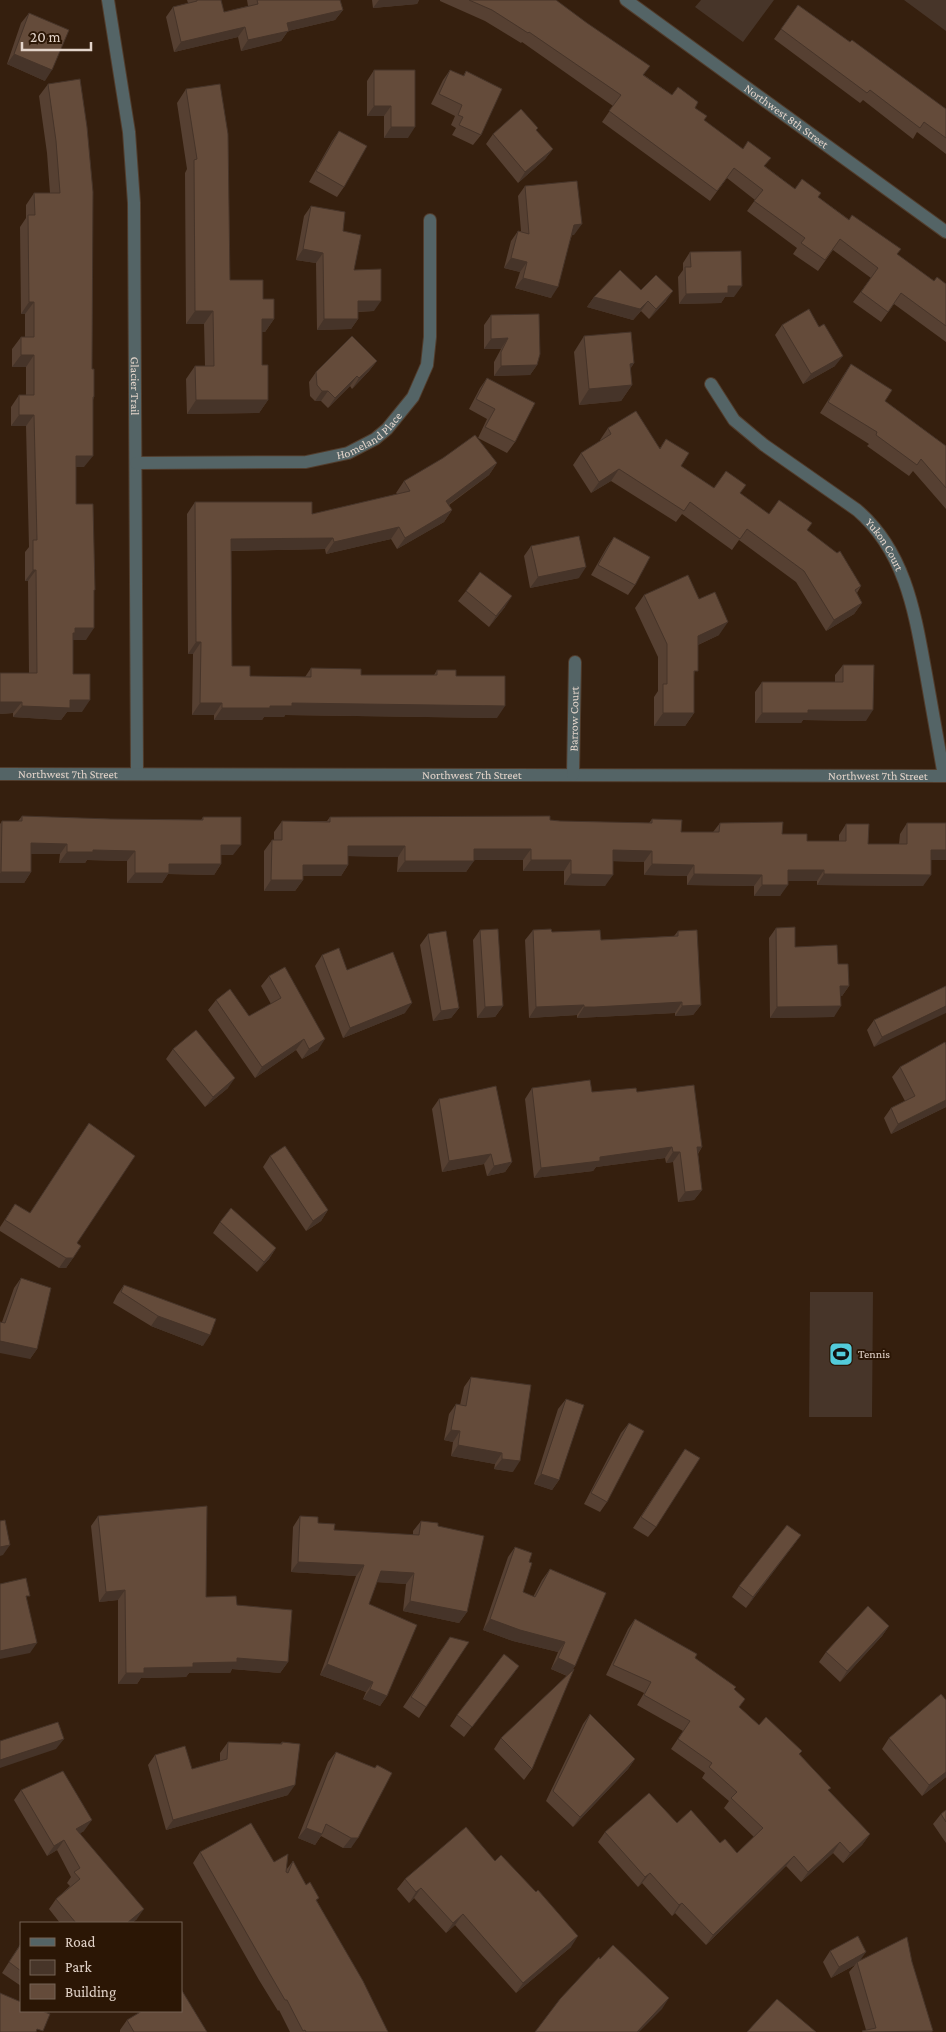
<svg xmlns="http://www.w3.org/2000/svg" width="946" height="2032" viewBox="0 0 946 2032" font-family="'Crimson Pro',serif">
	<rect width="100%" height="100%" fill="#351f0e"/>
	<path fill="#473529" d="M701 0H774L743 42 695 7Z
		M904 0H946V31Z
		M810 1292H873L872 1417H809Z"/>
	<g fill="none" stroke-linecap="round" stroke-linejoin="round">
		<g stroke="#513c2c" stroke-width="14">
			<g id="minor">
				<path id="s1" d="M108 0 129 132 134 203 137 774"/>
				<path id="s2" d="M626 0 946 232"/>
				<path id="s3" d="M711 384 734 420 764 445 857 510C906 552 915 614 926 674 932 708 938 742 944 776"/>
				<path id="s4" d="M136 463 306 462 348 453 375 439 387 429 413 397 427 365 430 337V220"/>
				<path id="s5" d="M0 774 946 776"/>
				<path id="s6" d="M573 775 575 662"/>
			</g>
		</g>
		<use href="#minor" stroke="#546466" stroke-width="12"/>
	</g>
	<path fill="#564032" d="M187 0H221L224 12 248 6 247 0H340L343 10 335 20 288 31 281 41 241 51 238 37 174 52 166 17 173 7 188 3Z
		M372 0H419L417 4 373 8Z
		M440 0H556L644 75 672 95 695 108 704 120 795 189 818 197 934 281 946 284V342L894 304 881 322 853 302 871 278 833 250 818 271 793 254 797 248 747 211 755 200 727 178 710 201 602 122 613 106 522 42 521 43 485 21 440 1Z
		M798 5 850 42 946 109V154L917 132 913 139 863 100 860 103 774 39Z
		M29 13 45 81 7 64 21 23Z
		M374 70 408 138H384V116H367V81Z
		M450 70 463 76 466 71 481 135 473 145 452 135 456 128 451 125 455 116 431 104 443 80Z
		M48 84 92 369 94 397 93 400 84 467H76V504L94 592 86 640H73V674L82 712H67L61 720 13 717V713L0 714V673H29L28 581H25V552L29 547 26 426H11V407L19 395H26V367H12V349L21 337H25V314H21L20 227 26 218V205L34 193H50L47 153 39 96Z
		M186 89 230 280 263 299 274 319 265 332H262V365L268 400 259 413 187 414 186 379 195 366H205L204 324H186L185 173 187 169 177 103Z
		M339 131 344 187 337 197 309 182 332 141Z
		M493 134 553 149 545 159 518 183 486 144Z
		M525 186 574 235H572L551 298 515 288 520 272 504 268 511 241 518 231H521L518 196Z
		M311 206 343 231 354 270 374 311 358 312V319L351 329 317 330 316 263 296 260 304 216Z
		M690 252 734 297H725L721 303 679 304 678 277 683 270V263Z
		M641 290 666 301 649 319 641 311 633 320 587 307 594 297Z
		M491 315 537 365 530 375 494 376V362L501 349H484V325Z
		M782 325 819 327 835 366 803 384 775 335Z
		M584 336 634 363 630 369 632 385 621 401 579 405 574 352Z
		M377 361 369 371 352 389 350 386 328 408 321 401H315L310 396 309 382 316 372Z
		M851 364 885 401 946 446V509L913 471 909 476 867 446 869 444 820 413 843 376Z
		M487 378 515 442 507 453 478 438 487 419 469 409 480 388Z
		M608 428 660 448 666 439 681 466 714 488 740 493 769 514 807 530 861 586 857 593 862 603 854 614 826 631 796 582 739 540 732 550 682 514 676 522 611 481 591 493 573 465 581 453 601 441 600 440Z
		M497 463 489 475 449 505 452 510 444 522 397 549 391 539 326 554 325 549 231 551 232 666 250 676 305 677 311 668 361 675H434L437 670 456 676 497 718 285 715 284 717H264L262 720H214V715H192L193 654H188L187 514 195 502 312 514 397 494 396 493 404 481Z
		M614 537 635 585 628 595 591 575 607 547Z
		M531 546 579 578 530 588 524 556Z
		M466 591 505 607 489 627 458 601Z
		M644 595 699 599 719 635 698 645 694 676V713L685 726H654V697L658 691V657L635 608Z
		M843 665 866 721 803 720 801 723H755V692L762 682H835V675Z
		M22 816 111 819 201 820 203 817 233 855H221V864L214 875 168 874 162 883H127V861L87 860 85 863H59L60 854H31V872L24 883H0V824L2 821H18Z
		M330 817 550 820 560 821 649 823 652 819 681 832H713L720 823 782 834 807 841H839V835L846 824 868 844H899L900 834 907 823 946 860H931L923 886 817 885V881H788L780 896H754V886L687 885V876L644 875V862L613 861 605 886 564 885V871H523V860H474L466 872H397L398 857 348 856V865L341 876H303V880L295 891H264V851L272 840H274V832L282 821H327Z
		M776 928 795 947 838 964 849 986 842 996H840L834 1017 770 1018 769 938Z
		M480 930 503 1006 495 1017 477 1018 473 940Z
		M533 930 601 940 674 936 678 931 701 1005 693 1015 675 1016V1013L577 1018V1015L529 1018 525 940Z
		M428 934 459 1008 451 1018 433 1021 420 945Z
		M322 955 347 970 405 1013 343 1038 315 966Z
		M269 976 318 1050 302 1059 296 1050 255 1078 208 1010 216 1000 249 1016 271 1004 261 986Z
		M946 986 874 1047 867 1030 874 1020Z
		M946 1045V1107L891 1134 884 1118 891 1108 905 1101 892 1077 900 1067Z
		M173 1049 228 1088 205 1107 166 1059Z
		M532 1088 592 1092H637L702 1147 698 1154 702 1190 694 1200 678 1202 673 1162 666 1163 665 1158 596 1167 593 1171 534 1178 525 1099Z
		M439 1099 512 1162 505 1172 487 1176 484 1164 442 1172 432 1109Z
		M89 1123 77 1243 73 1258 66 1268H59L0 1231V1227L15 1204 30 1213Z
		M270 1156 328 1210 321 1221 306 1231 263 1167Z
		M220 1222 276 1248 269 1259 257 1272 213 1233Z
		M21 1278 37 1349 30 1359 2 1322 14 1288Z
		M124 1285 203 1346 151 1326 113 1303 117 1295Z
		M471 1377 513 1472 494 1469 495 1464 451 1456 453 1442 444 1440 449 1414 456 1404 460 1405 464 1387Z
		M566 1399 559 1480 552 1490 534 1484 558 1409Z
		M629 1423 607 1502 600 1512 584 1504 621 1433Z
		M685 1449 656 1527 648 1537 633 1528Z
		M98 1516 206 1597 237 1605 288 1662 280 1673 232 1669 230 1673H189L186 1677 141 1678 137 1684H118V1600L99 1602 91 1526Z
		M300 1516 334 1530 413 1535V1531L421 1521 438 1526 467 1612 459 1623 403 1611 406 1584 377 1582 369 1604 387 1696 380 1706 363 1699 366 1692 320 1675 356 1576 291 1572 293 1527Z
		M801 1535 746 1608 732 1597 739 1586Z
		M515 1547 529 1562 523 1592 533 1597 542 1580 550 1569 575 1666 571 1672 532 1769 524 1780 494 1749 501 1738 567 1676 551 1669 558 1652 513 1641 483 1630 508 1557Z
		M635 1619 695 1658 745 1699 739 1707 759 1725 800 1754 829 1791 870 1834 862 1845 843 1863 833 1853 801 1882 786 1866 706 1945 675 1913 672 1916 642 1883 638 1887 598 1842 605 1832 677 1823 720 1843 737 1853 754 1837 724 1808 729 1801 702 1778 705 1773 671 1749 683 1731 637 1705 644 1693 606 1675 628 1629Z
		M889 1626 882 1636 840 1682 819 1662 826 1652Z
		M443 1647 426 1707 419 1718 403 1707Z
		M519 1666 464 1737 450 1726 457 1715Z
		M946 1700V1777L922 1796 882 1749 889 1738Z
		M590 1714 635 1759 628 1769 573 1827 546 1801 583 1724Z
		M228 1742 280 1744 282 1742 288 1795 166 1830 148 1765 155 1755 192 1769 220 1761V1753Z
		M336 1752 375 1768 377 1765 351 1848H343L321 1836 315 1845 298 1838 328 1762Z
		M21 1790 84 1831 80 1833 137 1919 132 1923H60L49 1909 56 1899 70 1886 67 1883 71 1877 57 1850 47 1856 14 1800Z
		M946 1810V1843L933 1824 941 1814Z
		M200 1852 274 1862 286 1870 293 1861 306 1885 317 1901 388 2032H290L279 2010 278 2011 259 1980 193 1863Z
		M495 1861 571 1947 516 1993 455 1925 446 1933 414 1898 409 1903 397 1889 405 1879Z
		M21 1943V1986L2 1973Z
		M830 1951 861 1960 912 1962 932 2032H862L866 2030 849 1972 855 1965 831 1978 823 1962Z
		M127 2020 207 2032H120V2030Z"/>
	<path fill="#463429" d="M379 0H419L417 4 373 8Z
		M343 10 335 20 288 31 281 41 241 51 248 40 287 23Z
		M245 27 238 37 174 52 181 42Z
		M14 54 52 70 45 81 7 64Z
		M374 106H391L384 116H367Z
		M391 127H415L408 138H384Z
		M553 149 545 159 518 183 525 172Z
		M582 224 574 235 567 236 574 225Z
		M303 249 323 253 316 263 296 260Z
		M511 258 527 262 520 272 504 268Z
		M523 278 558 287 551 298 515 288Z
		M728 286H742L734 297H725L721 303 679 304 686 294Z
		M673 291 666 301 649 319 656 309Z
		M594 297 648 301 641 311 633 320 587 307Z
		M358 301H381L374 311 350 312Z
		M29 302H34L25 314H21Z
		M195 311H213L204 324H186Z
		M262 319H274L265 332H253Z
		M324 319H358L351 329 317 330Z
		M508 338 501 349H484L491 339Z
		M21 355H34L26 367H12Z
		M843 356 835 366 803 384 811 374Z
		M377 361 369 371 352 389 359 378Z
		M634 363 624 379 630 364Z
		M537 365 530 375 494 376 501 366Z
		M357 376 350 386 328 408 335 398Z
		M632 385 621 401 579 405 589 389Z
		M322 391H328L321 401H315Z
		M196 400H268L259 413 187 414Z
		M19 415H34L26 426H11Z
		M76 456H93L84 467H68Z
		M497 463 489 475 438 512 446 501Z
		M619 469 611 481 591 493 599 482Z
		M452 510 444 522 397 549 405 538Z
		M399 527 391 539 326 554 334 542Z
		M333 538 325 549 223 551 231 539Z
		M586 567 579 578 530 588 538 577Z
		M33 570H36L28 581H25Z
		M512 596 505 607 489 627 496 616Z
		M862 603 854 614 826 631 834 620Z
		M728 622 719 635 689 649 698 636Z
		M75 628H94L86 640H71Z
		M196 642H201L193 654H188Z
		M70 700H90L82 712H67L61 720 13 717 22 706Z
		M0 702H22L13 713 0 714Z
		M200 703H222L214 715H192Z
		M292 703 505 706 497 718 285 715 284 717H264L262 720H214L222 708 270 706Z
		M808 710H873L866 721 803 720 801 723H755L762 713Z
		M663 713H694L685 726H654Z
		M31 843 67 844 60 854H24Z
		M221 845H241L233 855H214Z
		M348 846H405L398 857 341 856Z
		M474 849H531L523 860H466Z
		M93 850 135 851 127 861 87 860 85 863H59L67 852Z
		M613 850 652 851 644 862 605 861Z
		M931 850H946V860H923Z
		M531 860H571L564 871H523Z
		M405 861H474L466 872H397Z
		M169 864H221L214 875 168 874 162 883H127L135 873Z
		M652 864 694 865 687 876 644 875Z
		M303 865H348L341 876H296Z
		M788 870H824L817 881H780Z
		M1 872H31L24 883H0V873Z
		M571 874 613 875 605 886 564 885Z
		M694 874 762 875 754 886 687 885Z
		M824 874 931 875 923 886 817 885Z
		M271 880H303L295 891H264Z
		M762 885H788L780 896H754Z
		M840 986H849L842 996H833Z
		M682 1002 675 1013 577 1018 584 1007Z
		M412 1003 405 1013 343 1038 350 1028Z
		M584 1005 577 1015 529 1018 536 1007Z
		M701 1005 693 1015 675 1016 682 1006Z
		M503 1006 495 1017 477 1018 485 1007Z
		M841 1006 834 1017 770 1018 777 1007Z
		M946 1006V1013L874 1047 882 1037Z
		M459 1008 451 1018 433 1021 441 1011Z
		M304 1039 296 1050 255 1078 262 1067Z
		M325 1039 318 1050 302 1059 309 1049Z
		M235 1078 228 1088 205 1107 213 1097Z
		M946 1100V1107L891 1134 898 1124Z
		M672 1147 665 1158 596 1167 593 1171 534 1178 541 1168 600 1157Z
		M697 1147H702L695 1157Z
		M673 1152H680L673 1162 666 1163Z
		M491 1154 484 1164 442 1172 449 1161Z
		M512 1162 505 1172 487 1176 494 1166Z
		M702 1190 694 1200 678 1202 685 1192Z
		M328 1210 321 1221 306 1231 313 1221Z
		M276 1248 269 1259 257 1272 264 1262Z
		M66 1258H73L66 1268H59Z
		M158 1316 210 1335 203 1346 151 1326Z
		M0 1341 37 1349 30 1359 0 1353Z
		M451 1430 460 1431 453 1442 444 1440Z
		M458 1445 502 1453 495 1464 451 1456Z
		M502 1459 520 1461 513 1472 494 1469Z
		M541 1474 559 1480 552 1490 534 1484Z
		M801 1535 793 1546 746 1608 753 1597Z
		M10 1545 3 1555 0 1556V1547Z
		M298 1562 364 1565 356 1576 291 1572Z
		M381 1571 414 1573 406 1584 374 1582Z
		M125 1590 118 1600 99 1602 106 1592Z
		M410 1601 467 1612 459 1623 403 1611Z
		M490 1619 565 1642 558 1652 513 1641 483 1630Z
		M889 1626 882 1636 840 1682 847 1671Z
		M37 1643 30 1653 0 1659V1651Z
		M237 1658 288 1662 280 1673 232 1669 230 1673H189L186 1677 141 1678 137 1684H118L126 1673 144 1668Z
		M558 1658 575 1666 568 1676 551 1669Z
		M327 1664 373 1682 366 1692 320 1675Z
		M519 1666 512 1676 464 1737 472 1727Z
		M370 1689 387 1696 380 1706 363 1699Z
		M64 1739 56 1749 0 1768V1760Z
		M635 1759 628 1769 573 1827 580 1817Z
		M946 1772V1777L922 1796 929 1785Z
		M295 1785 288 1795 166 1830 173 1820Z
		M92 1820 84 1831 69 1840 76 1829Z
		M306 1828 322 1834 315 1845 298 1838Z
		M870 1834 862 1845 843 1863 850 1853Z
		M351 1838H358L351 1848H343Z
		M64 1840 57 1850 47 1856 54 1846Z
		M840 1842 833 1853 801 1882 808 1872Z
		M794 1856 786 1866 706 1945 713 1935Z
		M650 1873 642 1883 638 1887 645 1877Z
		M421 1888 414 1898 409 1903 416 1892Z
		M682 1903 675 1913 672 1916 679 1905Z
		M144 1909 137 1919 132 1923H127Z
		M463 1914 455 1925 446 1933 453 1923Z
		M578 1936 571 1947 516 1993 523 1983Z
		M866 1952 859 1962H857L855 1965 831 1978 839 1967Z
		M669 1998 662 2009 639 2032H637Z"/>
	<path fill="#644b3a" stroke="#463429" d="M197 0H221L224 12 258 4 257 0H340L343 10 287 23 289 31 248 40 245 27 181 42 173 7 197 1Z
		M469 0H556L587 23 650 66 643 75 672 95 678 87 698 102 695 108 707 116 704 120 743 149 748 141 771 158 764 166 795 189 802 179 821 193 818 197 849 220 852 215 901 249 897 254 934 281 937 277 946 284V326L901 293 888 312 861 292 878 268 840 239 825 260 801 243 805 238 754 201 763 190 734 168 717 191 609 111 621 95 529 32 528 33 492 10Z
		M798 5 850 42 852 40 946 109V138L924 122 920 128 870 90 867 93 781 29Z
		M29 13 69 30 52 70 14 54Z
		M374 70H415V127H391V106H374Z
		M450 70 464 76 466 71 502 89 481 135 459 125 463 117 458 115 462 105 439 94Z
		M80 79 87 127 93 192 92 369H94V397H93V456H76V504H93L95 590H94V628H75V633H73V674H90V700H70V708L22 706V702H0V673H37L36 570H33V540H37L34 415H19V395H34V355H21V337H34V302H29L28 215H35L34 193H60L56 141 48 84Z
		M220 84 228 134 230 280H263V299H274V319H262V365H268V400H196L195 366H214L213 311H195L194 160 197 159 186 89Z
		M521 109 538 128 536 130 553 149 525 172 493 134Z
		M339 131 367 146 344 187 316 171Z
		M577 181 582 224 574 225 558 287 523 278 527 262 511 258 518 231 529 234 525 186Z
		M311 206 345 212 343 231 361 235 354 270 381 269V301H358V319H324L323 253 303 249Z
		M741 251 742 286H728V293L686 294 685 267H691L690 252Z
		M620 270 641 290 656 275 673 291 656 309 648 301 640 309 594 297Z
		M809 309 819 327 824 324 843 356 811 374 782 325Z
		M539 314 540 354 537 365 501 366V352L508 338 491 339V315Z
		M631 332 634 363 630 364 632 385 589 389 584 336Z
		M352 336 377 361 359 378 357 376 335 398 328 391H322L317 385 316 372Z
		M851 364 892 390 885 401 946 446V488L921 459 917 465 876 435 877 432 828 402Z
		M487 378 535 403 515 442 485 427 495 409 476 399Z
		M636 411 660 449 666 439 689 453 681 466 714 488 726 471 746 485 740 493 769 514 779 500 812 523 807 530 837 553 840 551 861 586 855 590 862 603 834 620 804 571 747 529 740 539 690 502 684 511 619 469 599 482 581 453 611 434 608 428Z
		M475 435 497 463 446 501 452 510 405 538 399 527 334 542 333 538 231 539 232 666H250V676L311 677V668L361 669V675H437V670H456V676H505V706L292 703V706H270V708H222V703H200L201 642H196L195 502H312V514L410 491 404 481 443 458Z
		M579 536 586 567 538 577 531 546Z
		M614 537 650 557 635 585 598 565Z
		M480 572 512 596 496 616 466 591Z
		M688 575 699 599 715 592 728 622 698 636V671H694V713H663V684H667V644L644 595Z
		M843 665H874L873 710H808V713H762V682H843Z
		M22 816 111 819 203 820V817H241V845H221V864H169V873H135V851L93 850V852H67V844L31 843V872H1L2 821H22Z
		M550 816V820L560 821 652 823V819L682 820 681 832H719L720 823 783 822 782 834H807V841H846V824H869L868 844H907V823H946V850H931V875L824 874V870H788V885H762V875L694 874V865L652 864V851L613 850V875L571 874V860H531V849H474V861H405V846H348V865H303V880H271L272 840H282V821L330 822V817Z
		M795 927V947L837 945 838 964H848L849 986H840L841 1006 777 1007 776 928Z
		M498 929 503 1006 485 1007 480 930Z
		M551 929 552 932 600 930 601 940 678 936V931L697 930 701 1005 682 1006V1002L595 1007H584V1005L536 1007 533 930Z
		M446 931 459 1008 441 1011 428 934Z
		M339 948 347 970 393 952 412 1003 350 1028 322 955Z
		M285 967 325 1039 309 1049 304 1039 262 1067 216 1000 230 989 249 1016 281 998 269 976Z
		M946 986V1006L882 1037 874 1020Z
		M196 1030 235 1078 213 1097 173 1049Z
		M945 1042 946 1045V1100L898 1124 891 1108 915 1096 900 1067Z
		M590 1080 592 1092 636 1088 637 1092 694 1085 702 1147H697L702 1190 685 1192 680 1152H673L672 1147 600 1157V1161L541 1168 532 1088Z
		M496 1086 512 1162 494 1166 491 1154 449 1161 439 1099Z
		M89 1123 135 1156 77 1243 81 1246 73 1258H66L5 1220 15 1204 30 1213Z
		M285 1146 328 1210 313 1221 270 1156Z
		M231 1208 276 1248 264 1262 220 1222Z
		M21 1278 51 1288 37 1349 0 1341V1322L5 1323Z
		M124 1285 216 1319 210 1335 158 1316 121 1292Z
		M471 1377 531 1385 520 1461 502 1459V1453L458 1445 460 1431 451 1430 456 1404 466 1406Z
		M566 1399 584 1405 559 1480 541 1474Z
		M629 1423 644 1431 607 1502 591 1493Z
		M685 1449 700 1458 656 1527 641 1517Z
		M207 1506 206 1597 236 1596 237 1605 292 1610 288 1662 237 1658V1662L193 1663V1667L144 1668V1673H126L125 1590 106 1592 98 1516Z
		M300 1516 318 1517V1523L335 1524 334 1530 419 1535 421 1521 438 1523V1526L484 1536 467 1612 410 1601 414 1573 381 1571 369 1604 417 1625 387 1696 370 1689 373 1682 327 1664 364 1565 298 1562Z
		M5 1520 10 1545 0 1547V1521Z
		M787 1525 801 1535 753 1597 739 1586Z
		M515 1547 532 1553 529 1562 532 1563 523 1592 535 1597 550 1569 606 1593 575 1666 558 1658 565 1642 520 1630 490 1619Z
		M26 1578 30 1596H26L37 1643 0 1651V1584Z
		M868 1606 889 1626 847 1671 826 1652Z
		M635 1619 697 1654 695 1658 736 1687 734 1689 745 1699 739 1707 759 1725 766 1717 802 1751 799 1754 831 1788 828 1790 870 1834 850 1853 840 1842 808 1872 794 1856 713 1935 682 1903 679 1905 650 1873 645 1877 605 1832 649 1793 677 1823 691 1810 720 1843 725 1839 737 1853 763 1828 731 1798 737 1792 709 1767 712 1763 678 1739 690 1721 644 1695 651 1682 613 1665Z
		M450 1637 469 1642 426 1707 411 1697Z
		M504 1654 519 1666 472 1727 457 1715Z
		M574 1669 532 1769 501 1738Z
		M941 1694 946 1700V1772L929 1785 889 1738Z
		M590 1714 635 1759 580 1817 553 1791Z
		M58 1722 64 1739 0 1760V1741Z
		M228 1742 282 1744V1742L300 1744 295 1785 173 1820 155 1755 185 1746 192 1769 227 1759Z
		M336 1752 375 1768 377 1765 392 1773 358 1838H351L326 1824 322 1834 306 1828Z
		M63 1771 92 1820 76 1829 144 1909 127 1923H76L56 1899 80 1879 74 1872 80 1868 64 1840 54 1846 21 1790Z
		M946 1810V1822L941 1814Z
		M251 1823 274 1862 288 1854 286 1872 288 1873 293 1861 306 1885 310 1882 319 1898 316 1900 363 1981 388 2032H306L305 2030 303 2031 287 2000H285L267 1969 200 1852Z
		M466 1827 495 1861 501 1855 536 1892 538 1890 578 1936 523 1983 463 1914 453 1923 421 1888 416 1892 405 1879Z
		M858 1936 866 1952 839 1967 830 1951Z
		M907 1937 912 1962 933 2031 863 2032 862 2031 876 2028 857 1962Z
		M21 1944V1971L9 1962Z
		M613 1945 669 1998 637 2032H535L560 1999 599 1957 600 1959Z
		M181 1989 207 2032H134L127 2020 142 2011H181Z
		M0 1993 21 2002V2011H42L50 2014 43 2031 37 2029 36 2032H0Z
		M777 1999 816 2032H747Z"/>
	<defs>
		<g id="stadium-square" transform="scale(1.25)"><rect x="-9" y="-9" width="18" height="18" rx="4" fill="#53cbda" stroke="#2b1605"/><path d="M0-5a6.5 5 0 1 0 0 10a6.5 5 0 1 0 0-10ZM-3.5-1.8h7v3.6h-7Z" fill="#111"/></g>
	</defs>
	<g fill-rule="evenodd">
		<use href="#stadium-square" x="841" y="1354"/>
	</g>
	<g text-anchor="middle" dominant-baseline="central" stroke-width="4" stroke-linejoin="round" paint-order="stroke">
		<g font-size="12" fill="#e3d4ca" stroke="#2b1605">
			<text stroke="none"><textPath href="#s2" startOffset="198">Northwest 8th Street</textPath></text>
			<text stroke="none"><textPath href="#s1" startOffset="388">Glacier Trail</textPath></text>
			<text stroke="none"><textPath href="#s4" startOffset="240">Homeland Place</textPath></text>
			<text stroke="none"><textPath href="#s3" startOffset="240">Yukon Court</textPath></text>
			<text stroke="none"><textPath href="#s6" startOffset="56">Barrow Court</textPath></text>
			<text stroke="none"><textPath href="#s5" startOffset="68">Northwest 7th Street</textPath></text>
			<text stroke="none"><textPath href="#s5" startOffset="472">Northwest 7th Street</textPath></text>
			<text stroke="none"><textPath href="#s5" startOffset="878">Northwest 7th Street</textPath></text>
		</g>
		<g font-size="12" fill="#e3d4ca" stroke="#2b1605" text-anchor="start">
			<text x="858" y="1354">Tennis</text>
		</g>
	</g>
	<rect x="20" y="1922" width="162" height="90" fill="#2b1605" stroke="#756254"/>
	<rect x="30" y="1938" width="25" height="8" fill="#546466" stroke="#756254"/>
	<text x="65" y="1947" font-size="15" fill="#e3d4ca">Road</text>
	<rect x="30" y="1960" width="25" height="15" fill="#473529" stroke="#756254"/>
	<text x="65" y="1972" font-size="15" fill="#e3d4ca">Park</text>
	<rect x="30" y="1984" width="25" height="15" fill="#644b3a" stroke="#756254"/>
	<text x="65" y="1997" font-size="15" fill="#e3d4ca">Building</text>
	<path d="M22 42v8h69v-8" fill="none" stroke="#e3d4ca" stroke-width="2.5"/>
	<text x="30" y="42" font-size="15" fill="#e3d4ca" stroke="#2b1605" stroke-width="4" paint-order="stroke">20 m</text>
</svg>
